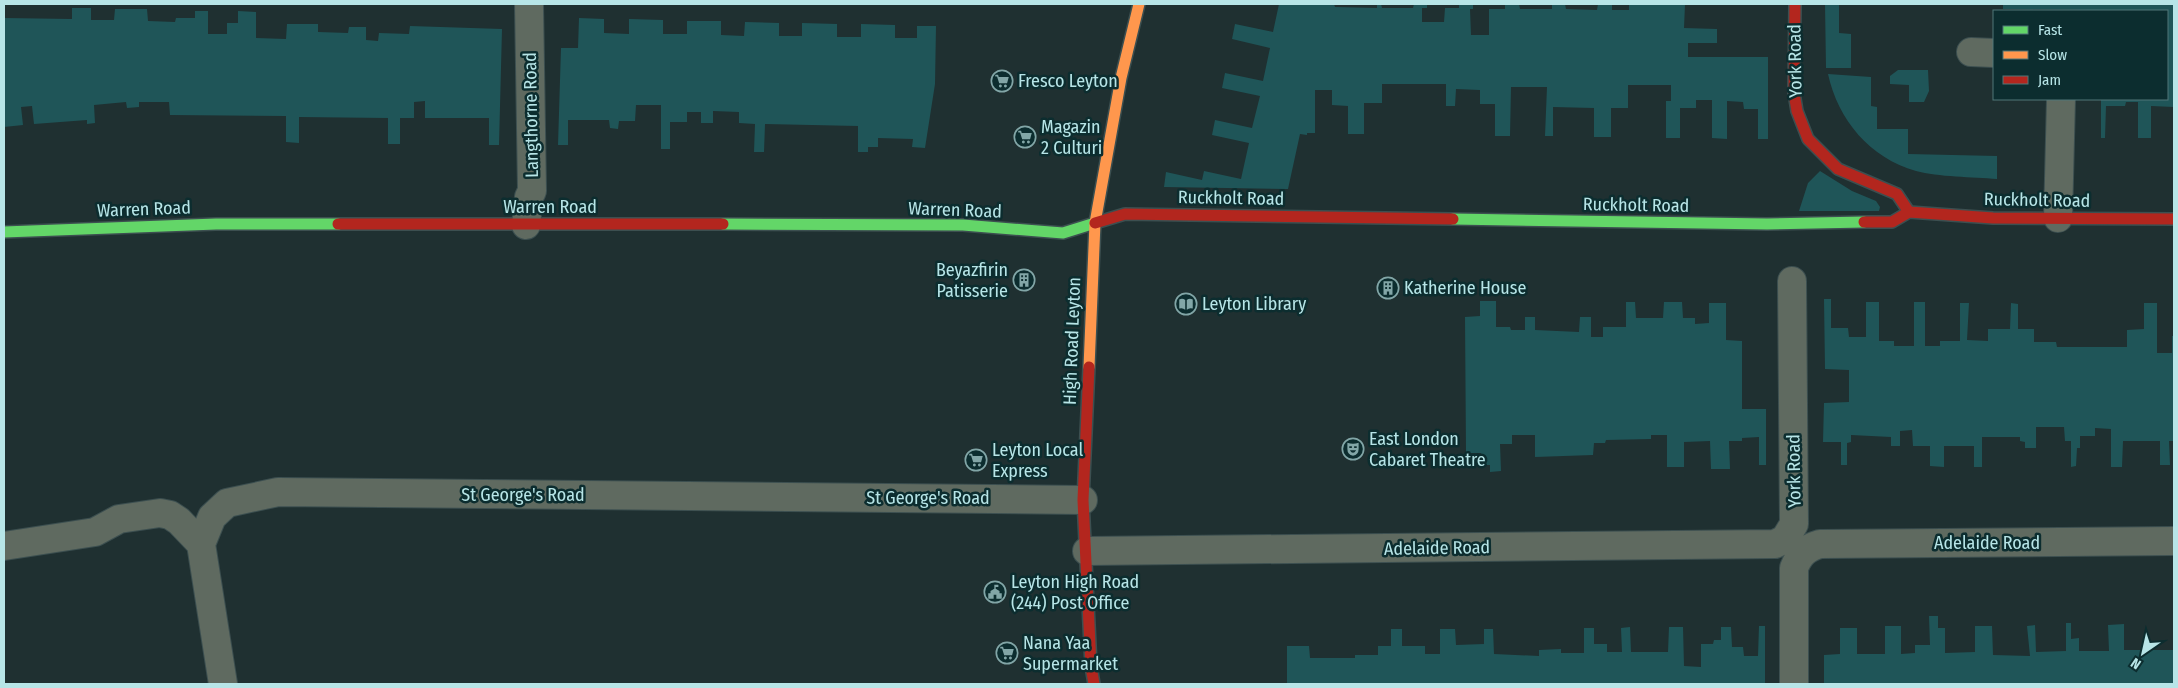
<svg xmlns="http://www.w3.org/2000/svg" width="2178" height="688" viewBox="0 0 2178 688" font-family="'Fira Sans Condensed',sans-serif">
	<rect width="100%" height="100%" fill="#1f3031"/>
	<path fill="#1f5558" d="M1279 4H1334L1335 7 1377 8V4H1381L1382 8H1413L1414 4H1427V8H1422V22H1444L1445 8H1459V4H1473V9H1470L1471 35H1489V9H1505V4H1519L1520 9H1552V4H1565L1566 9 1597 10 1598 4H1612V10H1629V4H1685L1684 28 1717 29V43H1688V57H1768V139H1758V109H1744L1743 102 1727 101V139L1712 138V100H1696V108H1680V138H1666V101H1671V85H1628V108H1611V137H1594V108L1553 107V136H1545L1547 87H1511L1510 136H1495V104H1480V90L1456 89 1455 106H1446V84H1382V103H1364V134H1348V106L1332 105V90H1315V133H1307V135L1300 134 1288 189 1164 187 1166 172 1202 180 1204 171 1241 179 1249 143 1212 135 1215 120 1252 128 1260 96 1222 88 1225 73 1263 81 1270 48 1232 39 1235 24 1273 32Z
		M1825 4H1839V33L1851 34V68H1826Z
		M2003 4H2174V107L2151 106V138H2138V102H2126L2125 106H2106L2105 138H2101V99H2167V11L2003 9Z
		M72 8H91V20H114L115 9H147L148 21 175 22 176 18H195V11H208V34H227V23H238V11L256 12V38L286 39 287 24H318V32L348 33 349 27H366V40L378 41 379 33 409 34 410 26 502 29 499 145H489V118H425V101L414 102V118H400V144H388V118L299 117V143L286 142V116L170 115 169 102H139V107L127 108 126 102 94 105 95 123 87 124V120L34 124 32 106 21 107 23 125 4 127V18L72 19Z
		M579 18 604 19V33L629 34V19L663 20V34H687V21H721V35L744 36 745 22 779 23V36H802V23L837 24V37H861V24L895 25V38H917V26H936L935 84 925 148 912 147 913 139 878 138V147H868V152H858V126L765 124 764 152H754L755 124 739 123V112L713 111V123H701V112H687V122H670V149H661V105H636L635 121H619L618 129 610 128 609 120H568V145H558L561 48H578Z
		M1898 70H1928L1929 91 1924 102H1909V85L1890 84V76Z
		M1828 74 1871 77V106L1877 107V129H1908V154L1997 156V179C1973 177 1938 177 1916 171 1870 158 1838 120 1828 74Z
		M1820 171 1852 191 1876 201 1880 207 1879 211H1799L1808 183Z
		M1824 299H1831V328H1848L1849 337H1866V302H1879V341H1894V346H1914V302H1925V346H1940V341H1960V303H1969L1967 340 1988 341V329H2010L2011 303 2018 304V329H2034V342H2056L2057 347H2127V330L2144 329V303H2157V353H2172V336H2174V441H2169L2170 465H2160V441H2123L2122 467H2111V429L2095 428V436H2080V448H2077L2076 466 2071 467V441H2065L2064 427H2036V448H2025V442L2020 441V437H1982V467H1974V446H1944V467L1930 466V446H1913L1912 430 1900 431V446H1891V437L1851 435V442L1847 443V465H1841V442H1823L1824 403 1849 402V370L1825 369Z
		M1480 301H1496V327H1510L1511 330H1525V317H1535V330L1579 332 1580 317H1591V337H1603V327H1626V302H1635L1636 318H1663L1664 302H1682L1683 318H1695V324L1709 323V303H1726V340L1742 341V409H1766V465H1759V437L1742 438V441H1729L1730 469H1711L1710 441 1684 442V467H1667V435H1651V439L1606 440 1605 443H1594L1593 455 1535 457V435H1512V444H1500L1501 471 1490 472V465H1481V453H1466L1465 317 1480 316Z
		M1929 616H1938V628H1945V653L1975 652V626H1992L1993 655 2030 656 2027 626 2035 625 2036 652 2066 651V623H2071V639L2079 638V651H2109L2108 625 2124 624V650H2174V684H1824V655L1840 654V628H1857V654H1885V626H1901V654L1915 653V645H1930Z
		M1759 626H1765V684H1287V646H1309L1310 658H1355V655H1378V646H1391V629H1402V646H1425V654H1440V629H1455L1456 645 1484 644V629H1493L1494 654 1539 656V650L1561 649V653H1584V628H1594V644H1607V652H1622L1621 628 1630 627 1631 652H1668L1669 627H1683L1684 666 1701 667V644H1713L1714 640H1721V627H1731L1732 647H1743L1744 656H1758Z"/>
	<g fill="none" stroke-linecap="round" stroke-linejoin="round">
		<g stroke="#3c4f50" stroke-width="30">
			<path id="street" d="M1971 52 1994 53
				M2058 218 2061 99
				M526 225 529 197 532 191 529 4
				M4 546 95 532 119 519 160 513 170 515 179 521 201 544
				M1087 551 1775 544 1785 539 1794 524 1792 281
				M223 684 201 544 212 517 227 503 278 492 1083 500
				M1794 684V568C1799 555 1806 548 1820 544L2174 541"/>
		</g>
		<g stroke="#3c4f50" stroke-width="14">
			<path id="fast" d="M1453 219 1767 224 1864 222
				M723 224 963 225 1063 233 1095 223
				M4 232 216 224H338"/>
		</g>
		<g stroke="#3c4f50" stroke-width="14">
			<path id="slow" d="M1089 367 1095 223 1121 78 1139 4"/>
		</g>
		<g stroke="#3c4f50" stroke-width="14">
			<path id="jam" d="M1795 4 1794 93 1797 111 1808 139 1838 169 1897 194 1909 212
				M1864 222H1892L1909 212 1993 218 2174 219
				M1095 223 1125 214 1453 219
				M338 224H723
				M1089 367 1083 500 1091 666 1094 684"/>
		</g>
		<use href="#street" stroke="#5f6a60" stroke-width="28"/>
		<use href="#fast" stroke="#63d668" stroke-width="11"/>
		<use href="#slow" stroke="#ff974d" stroke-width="11"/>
		<use href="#jam" stroke="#b3261e" stroke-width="11"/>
	</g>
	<defs>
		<g id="supermarket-ring" transform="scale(1.125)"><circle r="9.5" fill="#0c2d2f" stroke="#82a6a7" stroke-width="1.5"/><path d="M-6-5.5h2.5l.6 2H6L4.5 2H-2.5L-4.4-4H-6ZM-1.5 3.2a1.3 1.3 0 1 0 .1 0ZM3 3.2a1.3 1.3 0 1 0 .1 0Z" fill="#82a6a7"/></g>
		<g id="building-ring" transform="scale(1.125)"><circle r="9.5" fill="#0c2d2f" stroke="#82a6a7" stroke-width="1.5"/><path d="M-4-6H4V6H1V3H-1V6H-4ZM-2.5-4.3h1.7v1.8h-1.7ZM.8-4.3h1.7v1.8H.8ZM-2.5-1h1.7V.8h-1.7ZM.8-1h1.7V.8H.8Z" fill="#82a6a7"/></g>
		<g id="library-ring" transform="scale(1.125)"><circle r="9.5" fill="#0c2d2f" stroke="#82a6a7" stroke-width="1.5"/><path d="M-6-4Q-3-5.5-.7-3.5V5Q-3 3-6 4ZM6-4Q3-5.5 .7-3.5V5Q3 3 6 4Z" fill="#82a6a7"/></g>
		<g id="theatre-ring" transform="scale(1.125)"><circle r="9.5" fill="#0c2d2f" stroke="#82a6a7" stroke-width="1.5"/><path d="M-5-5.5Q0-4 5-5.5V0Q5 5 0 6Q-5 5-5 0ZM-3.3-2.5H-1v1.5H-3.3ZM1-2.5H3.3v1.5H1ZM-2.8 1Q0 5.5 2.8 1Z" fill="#82a6a7"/></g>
		<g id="civic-ring" transform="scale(1.125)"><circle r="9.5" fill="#0c2d2f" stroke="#82a6a7" stroke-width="1.5"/><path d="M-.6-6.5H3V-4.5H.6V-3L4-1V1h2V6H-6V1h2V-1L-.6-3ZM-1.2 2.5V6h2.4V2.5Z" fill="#82a6a7"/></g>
	</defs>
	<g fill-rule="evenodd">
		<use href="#supermarket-ring" x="1002" y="81"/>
		<use href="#supermarket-ring" x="1025" y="137"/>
		<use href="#building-ring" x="1024" y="280"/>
		<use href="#building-ring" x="1388" y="288"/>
		<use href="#library-ring" x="1186" y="304"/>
		<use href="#theatre-ring" x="1353" y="449"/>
		<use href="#supermarket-ring" x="976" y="460"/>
		<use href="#civic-ring" x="995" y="592"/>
		<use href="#supermarket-ring" x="1007" y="653"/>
	</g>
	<g text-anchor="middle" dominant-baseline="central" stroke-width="5" stroke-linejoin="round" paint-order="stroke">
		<g font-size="18" fill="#b7e5e7" stroke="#0c2d2f">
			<text transform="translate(1795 61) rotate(-91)">York Road</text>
			<text transform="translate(531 115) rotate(-91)">Langthorne Road</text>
			<text transform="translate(1231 198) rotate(1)">Ruckholt Road</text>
			<text transform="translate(2037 200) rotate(1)">Ruckholt Road</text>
			<text transform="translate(1636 205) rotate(1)">Ruckholt Road</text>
			<text x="550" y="207">Warren Road</text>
			<text transform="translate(144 209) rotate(-2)">Warren Road</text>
			<text transform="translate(955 210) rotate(2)">Warren Road</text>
			<text transform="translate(1072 341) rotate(-88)">High Road Leyton</text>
			<text transform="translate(1794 471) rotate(-91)">York Road</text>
			<text x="523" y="495">St George's Road</text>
			<text x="928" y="498">St George's Road</text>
			<text x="1987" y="543">Adelaide Road</text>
			<text transform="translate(1437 548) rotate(-1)">Adelaide Road</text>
		</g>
		<g font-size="18" fill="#b7e5e7" stroke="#0c2d2f" text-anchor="start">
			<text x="1018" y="81">Fresco Leyton</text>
			<text x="1041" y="127">Magazin<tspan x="1041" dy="21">2 Culturi</tspan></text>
			<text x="1008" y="270" text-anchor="end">Beyazfirin<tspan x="1008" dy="21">Patisserie</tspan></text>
			<text x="1404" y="288">Katherine House</text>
			<text x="1202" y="304">Leyton Library</text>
			<text x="1369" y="439">East London<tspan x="1369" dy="21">Cabaret Theatre</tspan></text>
			<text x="992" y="450">Leyton Local<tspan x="992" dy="21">Express</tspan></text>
			<text x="1011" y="582">Leyton High Road<tspan x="1011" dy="21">(244) Post Office</tspan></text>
			<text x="1023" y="643">Nana Yaa<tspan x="1023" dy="21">Supermarket</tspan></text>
		</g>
	</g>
	<rect width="2178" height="688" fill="none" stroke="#b7e5e7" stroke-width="10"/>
	<rect x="1993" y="10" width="175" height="90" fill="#0c2d2f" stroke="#507779"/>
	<rect x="2003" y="26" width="25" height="8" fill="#63d668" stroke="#507779"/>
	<text x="2038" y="35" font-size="15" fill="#b7e5e7">Fast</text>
	<rect x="2003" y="51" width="25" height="8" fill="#ff974d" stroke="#507779"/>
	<text x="2038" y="60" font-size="15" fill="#b7e5e7">Slow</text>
	<rect x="2003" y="76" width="25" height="8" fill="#b3261e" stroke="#507779"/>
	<text x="2038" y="85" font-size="15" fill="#b7e5e7">Jam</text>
	<g transform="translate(2143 653) rotate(214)" stroke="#0c2d2f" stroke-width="4" paint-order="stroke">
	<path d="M0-4L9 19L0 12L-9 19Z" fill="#b7e5e7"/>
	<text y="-8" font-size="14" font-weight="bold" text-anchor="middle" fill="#b7e5e7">N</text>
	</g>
</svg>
